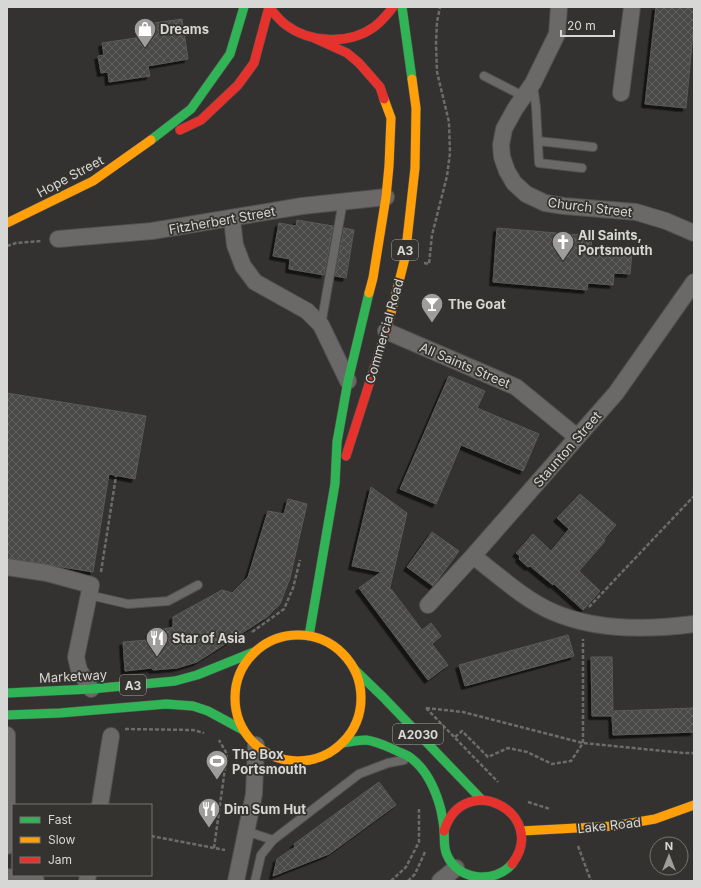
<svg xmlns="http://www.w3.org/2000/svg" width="701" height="888" viewBox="0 0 701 888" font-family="Inter,sans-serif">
	<defs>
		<pattern id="building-cross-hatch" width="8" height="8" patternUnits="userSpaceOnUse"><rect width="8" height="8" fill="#484846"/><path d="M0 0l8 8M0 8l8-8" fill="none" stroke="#626260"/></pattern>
		<filter id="shadow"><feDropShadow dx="-3.5" dy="3.5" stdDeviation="0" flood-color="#0009"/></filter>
	</defs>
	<rect width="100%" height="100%" fill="#333230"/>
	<path fill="url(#building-cross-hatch)" stroke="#5a5a58" filter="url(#shadow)" d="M656 7H694V23L686 108 645 104Z
		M182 19 188 59 148 66 150 76 143 77 109 82 108 72 101 73 98 56 104 55 102 43 142 37 140 25Z
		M297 220 333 226 324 275 289 269 290 259 273 256 279 223 296 226Z
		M344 228 354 230 346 278 335 276Z
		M497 228 592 236 591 248 632 252 630 274 614 273 613 285 588 283 587 290 493 282Z
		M449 376 485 391 477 408 539 434 523 471 461 445 436 504 400 489Z
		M7 393 146 416 135 479 109 474 93 572 7 558Z
		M371 487 407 513 389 591 391 589 422 630 431 623 441 636 432 644 448 665 428 680 359 588 381 572 352 566Z
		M580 494 616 525 604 539 605 541 579 571 600 591 583 610 553 583V585L530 566 528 567 519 559 520 556 516 553 533 534 551 551 569 529 557 518Z
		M288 499 307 504 290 578 280 604 267 617 197 662 177 668 153 670 152 668 125 671 123 642 148 640 150 632 173 627V617L222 590 232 593 248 577 268 511 284 514Z
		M432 532 459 551 433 586 407 567Z
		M568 635 574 656 465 686 459 665Z
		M591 657H612L613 711 694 708V732L613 735 612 716H592Z
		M379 782 396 805 329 854 273 876 277 859 295 847 294 844Z"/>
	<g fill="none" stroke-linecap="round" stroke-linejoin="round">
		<g stroke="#50504e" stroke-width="10">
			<path id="lane" d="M484 76 523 96
				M533 85 536 107 539 163 582 168
				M538 141 593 147
				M321 325 343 201
				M89 595 128 604 168 601 198 585
				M246 831 273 840
				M255 881 261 855 273 840 359 774 388 763 404 760"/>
		</g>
		<g stroke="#50504e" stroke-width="18">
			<path id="street" d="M559 7 557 34 533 83 515 109 504 129 501 145 502 157 507 171 514 183 526 194 545 203 564 206 636 212 666 221 694 233
				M621 93 632 7
				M232 219 235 245 243 266 255 282 307 311 321 325 348 381
				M58 239 152 231 302 206 386 197
				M386 331 516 387 577 437
				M473 556C498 575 525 600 553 612 596 631 648 630 694 624
				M7 567 47 573 91 585 76 657 79 670 91 689
				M428 605 473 556 616 393 694 282
				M7 735V846
				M100 805 111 736
				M7 877 36 881
				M87 881 88 875
				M236 881 254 794 256 745
				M440 881 456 868"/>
		</g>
		<g stroke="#50504e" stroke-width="10">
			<path id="fast" d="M402 7 412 79
				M151 140 191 109 230 54 244 7
				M309 636 335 484 337 442 348 381 369 293
				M354 669 383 697 482 800
				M7 693 91 689 175 681 197 675 254 652
				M7 715 60 713 166 704 193 706 208 711 243 730
				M342 743C350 742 358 740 366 740 376 741 386 746 395 750 400 753 406 754 411 758 427 770 436 791 441 810 442 817 444 824 444 831 445 839 443 847 447 855 458 881 495 884 512 864"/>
		</g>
		<g stroke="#50504e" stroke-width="10">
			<path id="slow" d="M7 223 93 181 151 140
				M369 293 373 278 386 197 389 166 391 118 384 99
				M388 325 405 258 415 168 416 108 412 79
				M235 698a63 63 0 1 1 126 0a63 63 0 1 1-126 0Z
				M521 831 614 826 655 819 694 805"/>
		</g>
		<g stroke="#50504e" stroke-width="10">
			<path id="jam" d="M269 7C274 13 279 20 286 25 310 43 349 45 374 27 382 21 387 15 393 7
				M314 38 347 53 359 63 380 87 384 99
				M180 130 201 120 238 85 254 63 269 7
				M346 456 388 325
				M444 831C464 768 550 814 512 864"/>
		</g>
		<path stroke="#6c6c6b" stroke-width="2.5" stroke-dasharray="4 2" stroke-linecap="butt" d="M7 246 16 243 42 241
			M424 263 429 264 432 235 447 176 450 153 449 122 437 72 436 43 437 22 440 7
			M101 572 116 476
			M589 607 694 496
			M252 632 284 609 293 588 300 560
			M426 708 498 782
			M426 708 463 712 583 743 684 753H694
			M125 729 193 730 204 733
			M455 737 462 731 488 757 508 748 527 752 552 764 571 761 583 743V639
			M528 802 550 809
			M151 836 225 850
			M578 846 591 881
			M214 848 227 754 219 740
			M391 881 406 867 419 842V809
			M408 881 415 874 425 852"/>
		<use href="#lane" stroke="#6a6968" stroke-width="8"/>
		<use href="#street" stroke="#6a6968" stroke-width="16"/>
		<use href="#fast" stroke="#30b455" stroke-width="9"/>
		<use href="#slow" stroke="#ff9f0a" stroke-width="9"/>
		<use href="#jam" stroke="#e5322d" stroke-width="9"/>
	</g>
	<defs>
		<g id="shop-pin" transform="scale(1.15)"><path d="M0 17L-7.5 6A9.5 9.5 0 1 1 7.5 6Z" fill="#9e9d9b" stroke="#34332f"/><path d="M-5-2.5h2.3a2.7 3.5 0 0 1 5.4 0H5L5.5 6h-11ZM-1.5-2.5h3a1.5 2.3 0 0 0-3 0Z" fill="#fff"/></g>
		<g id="church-pin" transform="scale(1.15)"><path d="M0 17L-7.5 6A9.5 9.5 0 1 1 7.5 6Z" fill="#9e9d9b" stroke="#34332f"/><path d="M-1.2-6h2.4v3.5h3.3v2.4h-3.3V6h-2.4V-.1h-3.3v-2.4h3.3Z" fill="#fff"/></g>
		<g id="bar-pin" transform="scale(1.15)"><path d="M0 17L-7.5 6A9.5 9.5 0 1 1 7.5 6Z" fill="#9e9d9b" stroke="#34332f"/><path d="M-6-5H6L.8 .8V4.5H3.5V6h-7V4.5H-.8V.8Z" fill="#fff"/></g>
		<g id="restaurant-pin" transform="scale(1.15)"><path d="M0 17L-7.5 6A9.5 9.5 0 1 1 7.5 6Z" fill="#9e9d9b" stroke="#34332f"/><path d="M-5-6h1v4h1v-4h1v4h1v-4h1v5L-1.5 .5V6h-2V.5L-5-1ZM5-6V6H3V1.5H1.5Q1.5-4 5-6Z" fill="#fff"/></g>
		<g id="stadium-pin" transform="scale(1.15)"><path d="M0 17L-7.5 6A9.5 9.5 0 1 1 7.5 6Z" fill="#9e9d9b" stroke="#34332f"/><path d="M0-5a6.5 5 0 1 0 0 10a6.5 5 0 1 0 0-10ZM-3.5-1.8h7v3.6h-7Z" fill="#fff"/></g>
	</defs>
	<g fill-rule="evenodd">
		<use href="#shop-pin" x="145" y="29"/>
		<use href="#church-pin" x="563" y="242"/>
		<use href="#bar-pin" x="432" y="304"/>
		<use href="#restaurant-pin" x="157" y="638"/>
		<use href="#stadium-pin" x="217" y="761"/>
		<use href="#restaurant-pin" x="209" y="809"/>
	</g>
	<g text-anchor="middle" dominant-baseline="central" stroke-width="3.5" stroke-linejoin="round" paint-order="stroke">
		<g fill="#34332f" stroke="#a6a6a3" stroke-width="1">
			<rect x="392" y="240" width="26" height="20" rx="3"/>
			<rect x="120" y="675" width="26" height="20" rx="3"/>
			<rect x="393" y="724" width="50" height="20" rx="3"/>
		</g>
		<g font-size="12" font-weight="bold" fill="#d7d7d5">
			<text x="405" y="250">A3</text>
			<text x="133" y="685">A3</text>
			<text x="418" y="734">A2030</text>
		</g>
		<g font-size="13" font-weight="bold" fill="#d7d7d5" stroke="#34332f" text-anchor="start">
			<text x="160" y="29">Dreams</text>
			<text x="578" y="235">All Saints,<tspan x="578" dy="15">Portsmouth</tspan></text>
			<text x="448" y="304">The Goat</text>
			<text x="172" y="638">Star of Asia</text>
			<text x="232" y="754">The Box<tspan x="232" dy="15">Portsmouth</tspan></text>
			<text x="224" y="809">Dim Sum Hut</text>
		</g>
		<g font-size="13" fill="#d7d7d5" stroke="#34332f">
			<text transform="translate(70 176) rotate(-28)">Hope Street</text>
			<text transform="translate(590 207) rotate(7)">Church Street</text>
			<text transform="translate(222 220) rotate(-10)">Fitzherbert Street</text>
			<text transform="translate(384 331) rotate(-74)">Commercial Road</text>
			<text transform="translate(465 365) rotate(23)">All Saints Street</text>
			<text transform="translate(567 449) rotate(-49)">Staunton Street</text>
			<text transform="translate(73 676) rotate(-3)">Marketway</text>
			<text transform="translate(609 825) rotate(-6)">Lake Road</text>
		</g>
	</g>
	<rect width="701" height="888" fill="none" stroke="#d7d7d5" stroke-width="16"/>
	<rect x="12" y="804" width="140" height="72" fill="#34332f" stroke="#757571"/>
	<rect x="20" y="817" width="20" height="6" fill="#30b455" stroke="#757571"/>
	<text x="48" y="824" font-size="12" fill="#d7d7d5">Fast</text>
	<rect x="20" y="837" width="20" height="6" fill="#ff9f0a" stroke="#757571"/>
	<text x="48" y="844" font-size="12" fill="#d7d7d5">Slow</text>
	<rect x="20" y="857" width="20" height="6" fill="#e5322d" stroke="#757571"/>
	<text x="48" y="864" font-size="12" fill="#d7d7d5">Jam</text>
	<g transform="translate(669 856)"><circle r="19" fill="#34332f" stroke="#757571"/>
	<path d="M0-3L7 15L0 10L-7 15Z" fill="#9e9d9b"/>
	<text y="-6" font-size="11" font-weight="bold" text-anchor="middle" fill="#d7d7d5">N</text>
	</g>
	<path d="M561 30v6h53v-6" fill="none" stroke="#d7d7d5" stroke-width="2"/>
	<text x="567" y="30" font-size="12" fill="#d7d7d5" stroke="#34332f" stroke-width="3" paint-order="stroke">20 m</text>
</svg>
